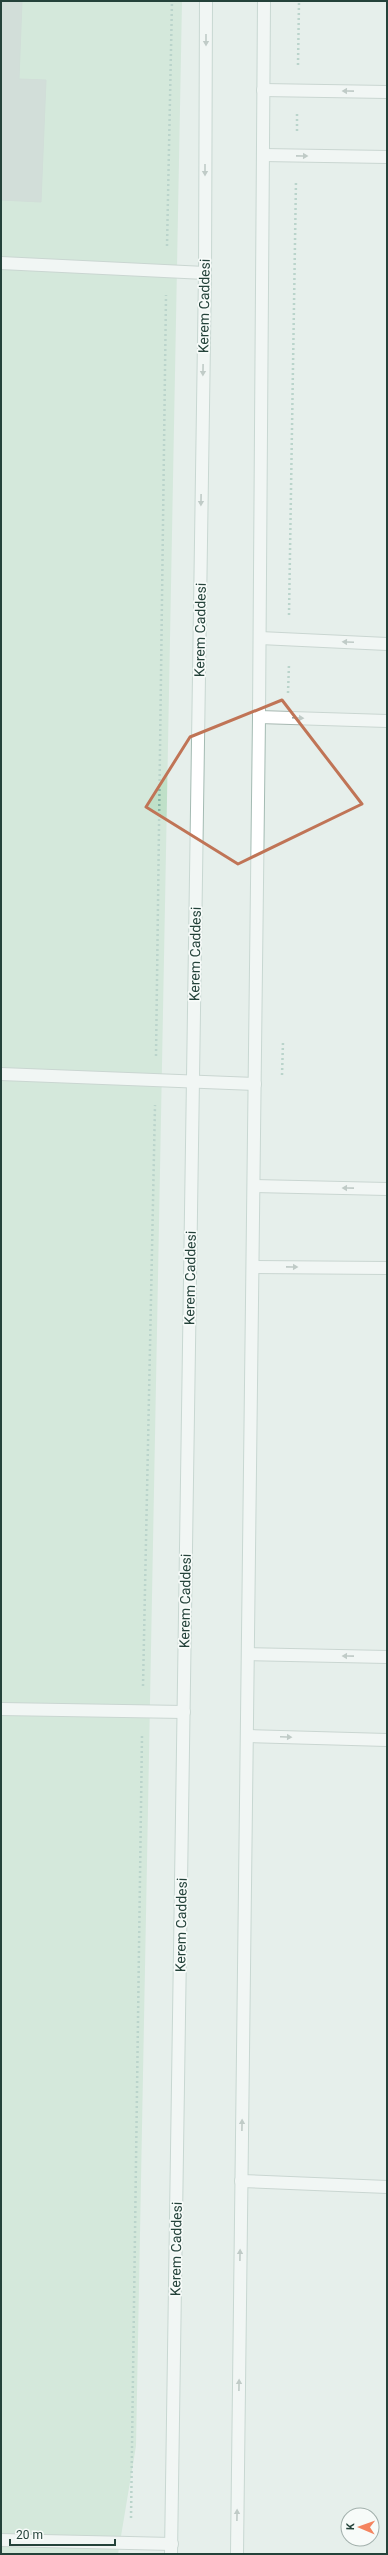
<svg xmlns="http://www.w3.org/2000/svg" width="388" height="2555" viewBox="0 0 388 2555" font-family="Roboto,sans-serif">
	<rect width="100%" height="100%" fill="#e6efeb"/>
	<path fill="#bfe0c8" d="M1 1H182L136 2446 118 2554H1Z"/>
	<path fill="#bbcac4" stroke="#b8c9c2" d="M1 1H22L19 79 46 80 41 202 1 200Z"/>
	<g fill="none" stroke-linecap="round" stroke-linejoin="round">
		<g stroke="#a8b8b2" stroke-width="14">
			<path id="lane" d="M1 1709 184 1712
				M1 2540 172 2544"/>
		</g>
		<g stroke="#a8b8b2" stroke-width="14">
			<path id="street" d="M263 90 387 92
				M263 155 387 157
				M1 263 205 273
				M260 638 387 644
				M259 717 387 721
				M1 1074 255 1084
				M254 1186 387 1189
				M253 1267 387 1268
				M248 1654 387 1657
				M247 1736 387 1740
				M241 2181 387 2187"/>
		</g>
		<g stroke="#a4bbb3" stroke-width="14">
			<path id="secondary" d="M171 2554 205 273 206 1
				M237 2554 259 717 264 1"/>
		</g>
		<path stroke="#86b3a5" stroke-width="2.5" stroke-dasharray="2 3" stroke-linecap="butt" d="M298 65 299 1
			M297 131V114
			M167 246 172 1
			M289 615 296 180
			M288 693 289 664
			M156 1056 166 295
			M282 1075 283 1042
			M143 1686 155 1105
			M131 2518 142 1735"/>
		<use href="#lane" stroke="#fff" stroke-width="12"/>
		<use href="#street" stroke="#fff" stroke-width="12"/>
		<use href="#secondary" stroke="#fff" stroke-width="12"/>
	</g>
	<defs><path id="oneway-solid" d="M-6-.8H1V-3.2L6.5 0L1 3.2V.8H-6Z"/></defs>
	<g fill="#92a09c">
		<use href="#oneway-solid" transform="translate(206 40) rotate(90)"/>
		<use href="#oneway-solid" transform="translate(348 91) rotate(-179)"/>
		<use href="#oneway-solid" transform="translate(302 156) rotate(1)"/>
		<use href="#oneway-solid" transform="translate(205 170) rotate(90)"/>
		<use href="#oneway-solid" transform="translate(203 370) rotate(91)"/>
		<use href="#oneway-solid" transform="translate(201 500) rotate(91)"/>
		<use href="#oneway-solid" transform="translate(348 642) rotate(-178)"/>
		<use href="#oneway-solid" transform="translate(298 718) rotate(2)"/>
		<use href="#oneway-solid" transform="translate(348 1188) rotate(-179)"/>
		<use href="#oneway-solid" transform="translate(292 1267) rotate(1)"/>
		<use href="#oneway-solid" transform="translate(348 1656) rotate(-179)"/>
		<use href="#oneway-solid" transform="translate(286 1737) rotate(2)"/>
		<use href="#oneway-solid" transform="translate(242 2125) rotate(-89)"/>
		<use href="#oneway-solid" transform="translate(240 2255) rotate(-89)"/>
		<use href="#oneway-solid" transform="translate(239 2385) rotate(-89)"/>
		<use href="#oneway-solid" transform="translate(237 2515) rotate(-89)"/>
	</g>
	<path d="M0 0H388V2555H0ZM282 700 362 804 238 864 146 807 190 737Z" fill="#e6efeb" fill-opacity=".55" fill-rule="evenodd"/>
	<path fill="none" stroke="#c07456" stroke-width="3" stroke-linejoin="round" d="M282 700 362 804 238 864 146 807 190 737Z"/>
	<g text-anchor="middle" dominant-baseline="central" stroke-width="3.5" stroke-linejoin="round" paint-order="stroke">
		<g font-size="14" fill="#24423a" stroke="#f7fbf9">
			<text transform="translate(204 306) rotate(-89)">Kerem Caddesi</text>
			<text transform="translate(200 630) rotate(-89)">Kerem Caddesi</text>
			<text transform="translate(195 954) rotate(-89)">Kerem Caddesi</text>
			<text transform="translate(190 1278) rotate(-89)">Kerem Caddesi</text>
			<text transform="translate(185 1601) rotate(-89)">Kerem Caddesi</text>
			<text transform="translate(181 1925) rotate(-89)">Kerem Caddesi</text>
			<text transform="translate(176 2249) rotate(-89)">Kerem Caddesi</text>
		</g>
	</g>
	<rect width="388" height="2555" fill="none" stroke="#24423a" stroke-width="4"/>
	<g transform="translate(360 2527) rotate(272)"><circle r="19" fill="#f7fbf9" stroke="#a3b1ad"/>
	<path d="M0-3L7 15L0 10L-7 15Z" fill="#f4845f"/>
	<text y="-6" font-size="11" font-weight="bold" text-anchor="middle" fill="#24423a">K</text>
	</g>
	<path d="M10 2539v6h105v-6" fill="none" stroke="#24423a" stroke-width="2"/>
	<text x="16" y="2539" font-size="12" fill="#24423a" stroke="#f7fbf9" stroke-width="3" paint-order="stroke">20 m</text>
</svg>
